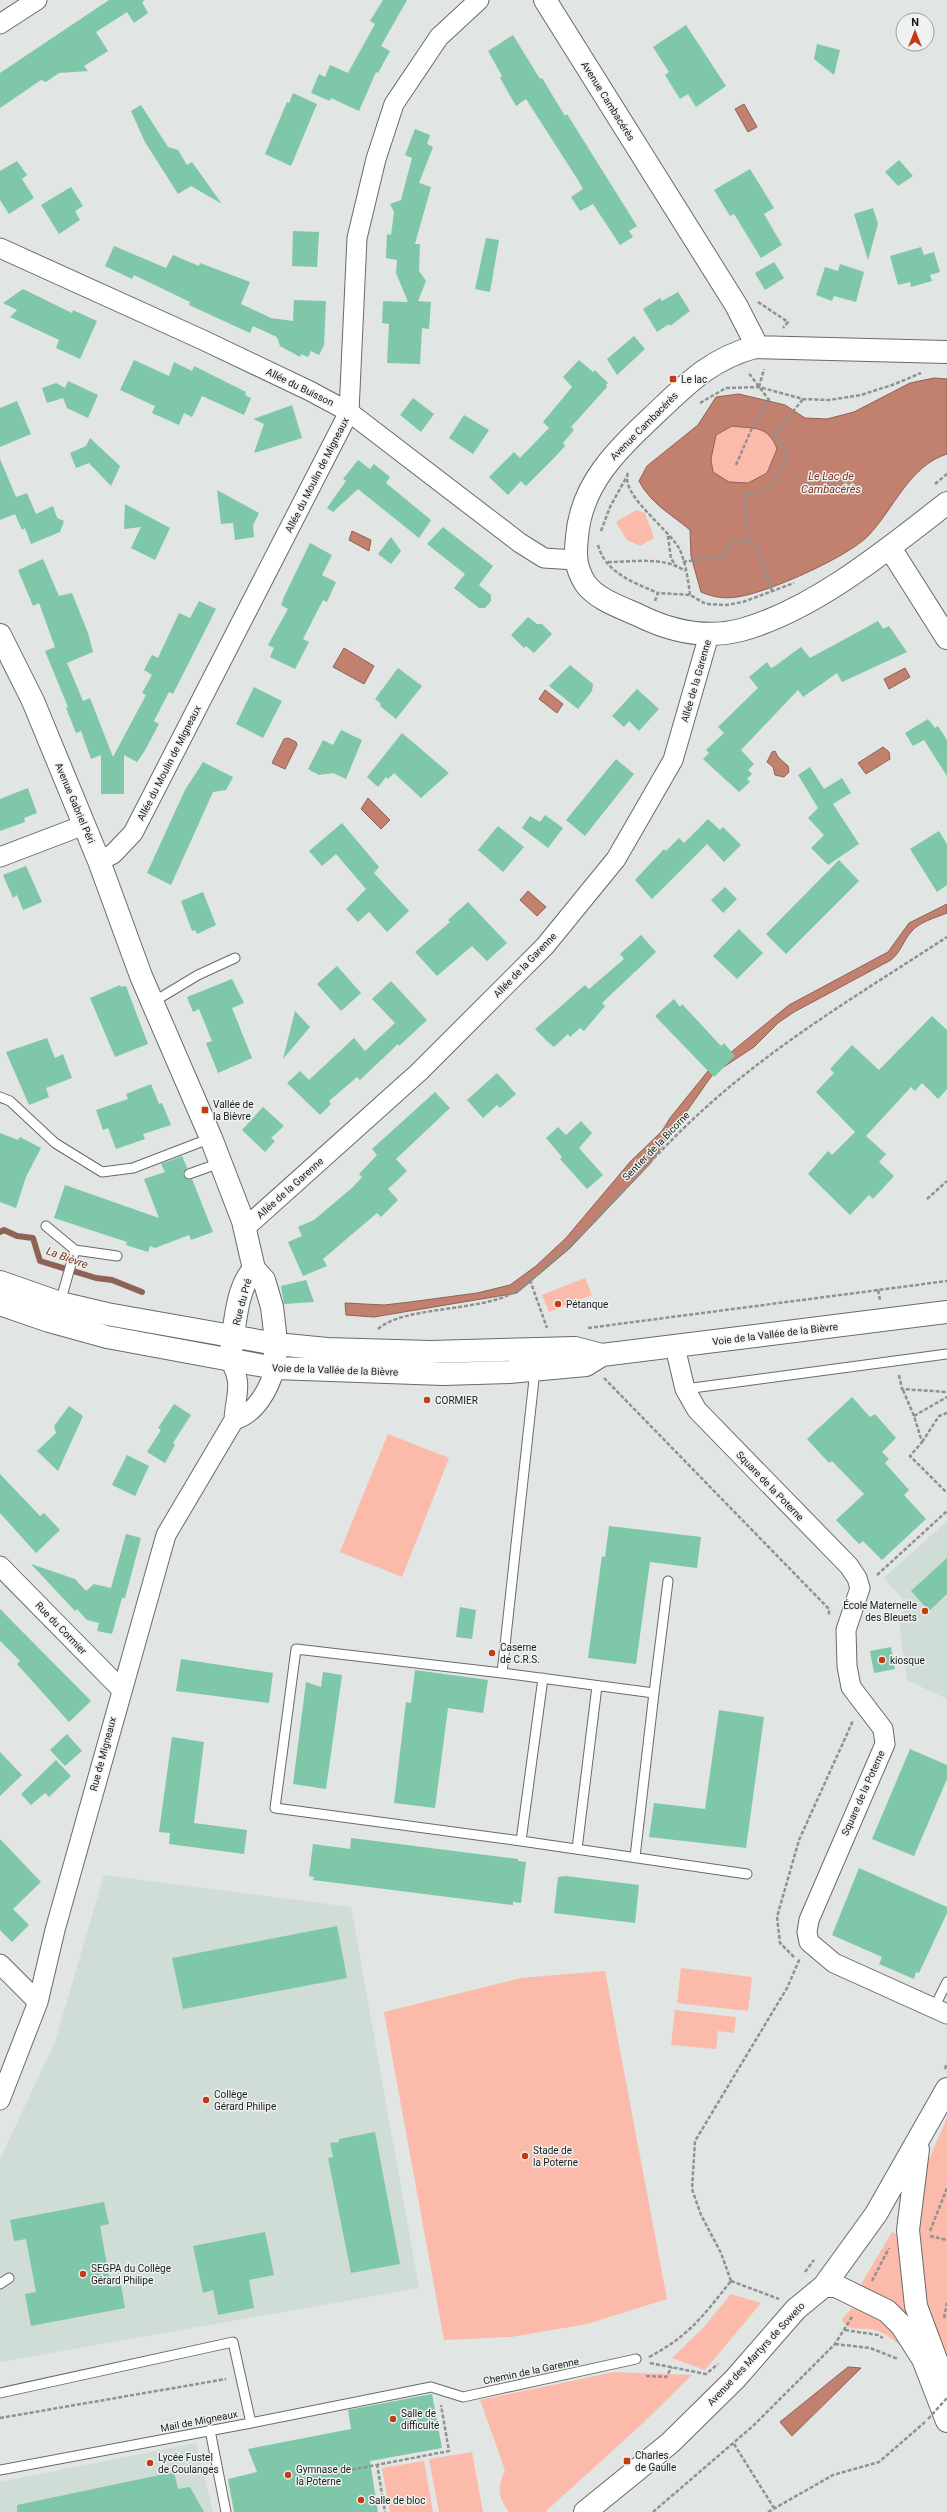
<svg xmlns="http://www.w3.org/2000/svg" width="947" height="2512" viewBox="0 0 947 2512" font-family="Roboto,sans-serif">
	<rect width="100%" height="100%" fill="#e1e5e3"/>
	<path fill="#d0dcd6" d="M947 1521V1699L907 1680 898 1615 909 1606 884 1578Z
		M104 1875 351 1907 419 2288 0 2362V2159L55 2042Z
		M196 2443 213 2512H0V2482Z"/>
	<path fill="#fbbaaa" d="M732 426C755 429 768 425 777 449L767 473 748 483 729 482 713 472 711 459 716 435Z
		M636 510 645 513 654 538 640 546 627 540 616 522Z
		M585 1278 592 1295 549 1312 542 1295Z
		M388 1434 449 1458 402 1577 340 1552Z
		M681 1968 752 1977 748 2011 677 2003Z
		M605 1971 667 2299 587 2324 511 2337 444 2340 384 2012 521 1978Z
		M675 2010 736 2017 734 2033 718 2031 716 2049 671 2045Z
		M947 2118V2370L937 2330 925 2312 917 2225 923 2173Z
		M892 2232 901 2237 909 2318 860 2286Z
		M731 2294 761 2303 705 2370 672 2358 703 2328Z
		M852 2308C879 2309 897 2331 909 2354 899 2344 889 2335 875 2330 864 2326 847 2334 842 2319Z
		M614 2372 692 2375 643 2423 545 2512H509C498 2497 497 2487 505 2470L480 2400Z
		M472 2452 483 2512H439L429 2459Z
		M424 2461 433 2512H390L382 2468Z"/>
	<path fill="#c2806f" stroke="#906256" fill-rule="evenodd" d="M744 104 757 127 748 132 735 109Z
		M934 378 947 379V454C909 466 894 509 868 536 846 558 767 593 737 597 723 599 713 597 701 592L691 556 690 530C671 514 651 504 639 481L647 466 698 425 716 397 739 394 785 405 805 418 827 419 854 412 910 383ZM732 426C755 429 768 425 777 449L767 473 748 483 729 482 713 472 711 459 716 435Z
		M352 531 371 540 369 551 349 540Z
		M344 648 374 666 364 684 333 667Z
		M905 668 910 677 889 689 884 679Z
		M545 690 563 704 557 713 539 699Z
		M288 738 296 742 297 745 285 769 272 763 284 739Z
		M883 747 889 752 890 759 866 774 858 763Z
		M775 751 778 757 788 766 789 772 784 777 775 775 773 767 767 762 772 752Z
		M368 798 390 820 381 829 361 809Z
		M528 891 546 907 537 916 520 900Z
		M947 904V913C935 918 919 922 911 932 903 941 901 952 891 960L794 1012 778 1023 754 1047 713 1074 649 1165 570 1248 517 1293 374 1317 346 1315 345 1303 384 1305 410 1302 477 1293 510 1285 536 1266 566 1238 630 1162 662 1131 670 1118 708 1071 789 1005 888 952 909 923Z
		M848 2367 861 2368 792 2436 780 2422Z"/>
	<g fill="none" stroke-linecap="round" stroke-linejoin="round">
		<path stroke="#906256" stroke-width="6" d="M0 1232 4 1230 17 1236 33 1238 40 1261 96 1278 112 1280 142 1292"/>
	</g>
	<path fill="#7ec7a8" d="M109 0H145L142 2 148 13 134 23 127 12 96 32 108 51 84 66 88 71 59 73 46 82 41 80 0 108V73Z
		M383 0H407L381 46 390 51 378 73 376 72 359 111 331 98 330 101 311 93 319 74 325 77 330 65 348 73 375 24 370 21Z
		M686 25 726 86 696 107 688 94 680 99 665 75 669 72 653 47Z
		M513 35 540 79 542 78 565 116 567 114 637 226 629 231 633 237 620 245 593 204 580 211 571 197 583 189 578 180 526 99 516 106 500 78 502 76 488 51Z
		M817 44 840 50 834 75 814 59Z
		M293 93 317 104 291 166 265 154 287 102 289 103Z
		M141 105 168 147 178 150 187 165 192 162 222 204 191 186 178 194 145 142 131 111Z
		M415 129 430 135 427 144 433 147 419 183 431 187 415 244H420L419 271 426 281 418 301 431 302 429 329 422 328 420 364 387 363 389 324 382 323 383 301 408 302 396 273 397 260 386 258 387 234 391 235 394 212 390 204 401 200 412 158 405 155Z
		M899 160 913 176 898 186 885 172Z
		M17 161 27 175 22 179 34 198 9 214 0 200V171Z
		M750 169 774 208 764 214 782 245 761 258 734 214 730 216 714 190Z
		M71 187 83 206 75 211 80 220 59 234 41 205Z
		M873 208 878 224 868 260 854 214Z
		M293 231 319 232 317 267 292 266Z
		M486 238 499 240 490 292 475 289Z
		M114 246 166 268 173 255 199 266 200 263 250 282 241 304 271 318 293 321 294 300 326 301 324 345 319 355 311 351 308 357 301 354 300 357 280 346 277 337 253 326 250 333 189 305 190 302 134 275 132 279 105 266Z
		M921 247 924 255 934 252 940 272 930 275 932 281 911 287 910 282 898 285 890 256Z
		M774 262 784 278 765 290 755 273Z
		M840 264 864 272 856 302 834 296 832 301 816 295 825 267 838 271Z
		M23 289 72 313 73 310 97 321 80 359 56 348 59 340 10 317 17 310 3 303Z
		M678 292 690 311 670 326 669 324 657 332 643 309 660 298 662 301Z
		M634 336 645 349 617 375 607 359Z
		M134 360 169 376 174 362 192 371 194 366 246 392 245 395 251 398 244 415 202 396 192 417 184 413 179 425 152 413 155 406 120 390Z
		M579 360 593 372 595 370 608 383 606 385 607 387 571 427 574 430 563 443 565 446 554 458 526 486 521 481 508 495 489 477 514 452 520 458 549 428 543 422 572 387 563 377Z
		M68 381 98 395 88 418 67 408 63 398 47 403 42 388 56 383 65 388Z
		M413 398 434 414 421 432 400 415Z
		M17 401 31 434 0 447V408Z
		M292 405 302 438 254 453 264 424 253 419Z
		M464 415 489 430 473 454 449 438Z
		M90 438 120 466 111 486 89 463 76 468 70 453 86 446Z
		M0 459 16 497 27 493 36 514 53 506 57 518 64 521 60 532 31 544 25 528 22 530 15 514 0 520Z
		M358 460 370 469 374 464 390 477 386 483 431 520 419 538 358 489 333 512 327 508 346 481 343 479Z
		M217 490 259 513 253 525 254 537 235 540 233 523 221 524Z
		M125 504 170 528 155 560 131 548 141 527 124 529Z
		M443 527 493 566 479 585 491 595V601L485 608H479L454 588 465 574 427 544Z
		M391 537 401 551 391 564 378 554Z
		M310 543 332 555 322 575 336 582 327 602 323 600 303 639 309 642 295 669 270 657 274 648 268 645 288 609 281 605 284 597Z
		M43 559 59 596 72 593 88 633 93 652 67 663 83 701 90 698 113 757 146 695 142 693 152 675 144 670 152 655 158 658 179 613 190 618 199 601 216 609 173 694 169 692 154 721 159 724 144 752 137 762 124 755V794H101V755L91 759 81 731 76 733 66 708 68 707 45 651 55 647 39 603 33 606 18 570Z
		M528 617 537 624H542L552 634 534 653 526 646 524 648 511 635Z
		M878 621 883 629 889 626 907 652 842 682 837 673 803 697 798 690 741 750 754 764 748 770 752 774 747 779 750 782 739 792 703 759 709 753 706 750 724 733 718 727 758 688 749 677 767 662 771 668 775 666 801 647 810 658Z
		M570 665 593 684 592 691 578 709 549 686Z
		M398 668 422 686 396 719 380 706 381 704 375 699Z
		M254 687 282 701 263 738 236 724Z
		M637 689 659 709 639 731 629 721 624 727 612 716Z
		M928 719 935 728 938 726 947 740V776L924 740 913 746 905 733Z
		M341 730 362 740 346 779 333 773 319 775 308 769 323 740 333 745Z
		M402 733 449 773 421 798 394 773 388 779 386 777 378 787 367 777Z
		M616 759 634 774 585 836 566 820Z
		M203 762 233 777 226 790 213 792 171 885 147 873 185 790Z
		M810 767 824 789 842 778 851 793 833 804 859 844 828 865 811 848 824 835 808 818 818 808 798 775Z
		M28 788 37 813 24 818 25 822 0 831V799Z
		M545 815 563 828 548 848 522 828 530 816 540 822Z
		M708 819 720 830 723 827 741 845 724 862 707 844 652 899 635 880 664 849 666 851 679 838 684 843Z
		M342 823 379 867 374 873 409 911 387 932 369 912 358 922 346 909 366 889 336 854 322 866 309 851Z
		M498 826 524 847 503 872 478 850Z
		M939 831 947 844V885L937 892 910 849Z
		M839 860 859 881 786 954 766 934Z
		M26 866 42 902 23 910 17 895 13 898 3 875Z
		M725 887 737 899 723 913 711 900Z
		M203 892 216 925 197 934 195 930 192 931 181 901Z
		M468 902 507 943 487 961 472 946 437 976 415 952 450 922 448 920Z
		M739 929 763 953 737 979 713 956Z
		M641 935 656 952 602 1003 605 1006 584 1031 580 1028 570 1037 568 1034 554 1047 547 1041 535 1029 585 985 589 989 624 959 620 954Z
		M337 966 361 993 341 1011 317 984Z
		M232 979 244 1003 232 1008 252 1058 218 1073 206 1043 212 1041 199 1009 193 1012 187 997Z
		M391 981 427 1020 399 1046 398 1044 360 1080 357 1077 329 1101 331 1104 320 1115 287 1083 300 1071 309 1080 354 1038 365 1051 395 1023 372 999Z
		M120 985 121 987 126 986 148 1044 115 1057 90 998Z
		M674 999 680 1007 682 1004 721 1046 724 1043 735 1056 714 1077 655 1016Z
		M295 1011 310 1027 283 1059Z
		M932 1016 947 1030V1089L938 1099 922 1083 915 1091 911 1087 866 1136 886 1154 879 1162 894 1176 873 1199 869 1195 850 1215 808 1174 828 1151 832 1155 855 1132 816 1092 834 1073 830 1069 852 1045 879 1070Z
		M47 1038 55 1058 63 1054 72 1078 46 1088 49 1097 29 1105 6 1052Z
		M497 1073 516 1094 500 1108 497 1105 483 1118 467 1100Z
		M151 1084 159 1104 162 1103 171 1125 143 1134 145 1139 116 1149 108 1128 103 1130 96 1110 128 1099 126 1094Z
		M435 1092 450 1108 396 1159 407 1171 388 1189 398 1200 381 1217 377 1213 323 1259 327 1266 303 1276 288 1242 302 1236 298 1227 314 1220 353 1187 362 1177 359 1174 377 1155 372 1149Z
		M263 1107 284 1126 271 1138 275 1141 265 1152 242 1130Z
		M581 1121 592 1133 579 1148 603 1175 587 1189 560 1159 562 1157 546 1138 558 1127 566 1135Z
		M0 1133 18 1140 20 1137 41 1148 26 1177 16 1208 0 1202Z
		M182 1156 187 1168 183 1173 184 1176 188 1180 192 1179 213 1232 191 1240 189 1235 155 1248 150 1246 148 1252 126 1245 127 1242 54 1218 65 1185 159 1218 144 1179 165 1172 161 1164Z
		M306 1280 314 1302 284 1304 281 1286Z
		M852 1397 870 1417 875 1414 896 1438 882 1452 889 1459 885 1463 909 1490 904 1495 926 1519 882 1560 863 1541 859 1544 836 1520 864 1494 832 1461 829 1463 807 1439Z
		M174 1404 191 1415 173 1443 175 1445 165 1463 147 1452 161 1430 158 1428Z
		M69 1406 83 1416 58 1471 37 1451 56 1433 54 1426Z
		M127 1455 149 1466 135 1496 112 1485Z
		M0 1474 40 1516 44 1513 60 1530 36 1553 0 1513Z
		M609 1526 701 1537 697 1568 650 1562 636 1664 588 1658 602 1556 605 1557Z
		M126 1534 141 1538 125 1598H122L112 1634 97 1631 99 1623 87 1620 77 1609 75 1611 31 1564 75 1579 86 1591 94 1584 111 1588Z
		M947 1558V1594L929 1611 911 1591Z
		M460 1607 476 1610 472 1639 456 1637Z
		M0 1609 91 1701 69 1722 17 1664 20 1661 0 1641Z
		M891 1647 895 1669 874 1673 870 1651Z
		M181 1659 273 1673 269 1703 176 1691Z
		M415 1670 488 1680 483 1713 448 1708 435 1808 394 1803 406 1702 411 1703Z
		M323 1672 342 1675 326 1789 293 1784 306 1682 321 1687Z
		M719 1710 764 1717 746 1848 649 1837 654 1803 705 1809Z
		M67 1734 82 1751 65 1766 50 1750Z
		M172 1737 204 1742 194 1823 247 1830 244 1854 169 1844 170 1833 159 1832Z
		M910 1749 947 1765V1779L914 1856 872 1839Z
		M0 1752 22 1775 0 1796Z
		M56 1760 71 1776 49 1797 45 1793 31 1805 21 1794Z
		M351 1838 518 1859V1861L526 1862 521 1903 513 1902V1905L313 1880 314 1877 309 1876 313 1844 350 1849Z
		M0 1839 41 1882 13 1909 29 1925 12 1942 0 1930Z
		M859 1868 947 1907V1913L919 1973 916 1972 914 1979 879 1964 882 1957 832 1935Z
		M566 1876 639 1885 635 1923 554 1913 558 1877Z
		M337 1926 347 1978 183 2009 172 1958Z
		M375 2132 400 2264 351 2273 328 2158 333 2157 330 2143 339 2142V2139Z
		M104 2202 109 2224 100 2226 111 2287 121 2285 125 2308 31 2326 25 2294 36 2292 26 2239 14 2241 10 2220Z
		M265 2232 274 2275 249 2280 254 2308 218 2315 213 2290 203 2293 193 2246Z
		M432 2394 442 2448 370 2461 378 2512H234L228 2479 257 2472 248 2449 351 2429 348 2410Z
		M174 2472 178 2489 190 2487 204 2512H17V2505Z"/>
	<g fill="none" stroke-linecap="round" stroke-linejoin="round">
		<g stroke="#686b6a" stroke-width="11">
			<path id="lane" d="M153 1002 198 975 235 958
				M0 1097 10 1101 55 1143 102 1172 133 1168 211 1138
				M189 1174 220 1163
				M46 1226 75 1250 60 1303
				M75 1250 117 1256
				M535 1370 502 1673 654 1693 668 1581
				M685 1389 947 1354
				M502 1673 296 1649 275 1808 521 1841 747 1874
				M521 1841 543 1678
				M577 1849 597 1686
				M635 1857 654 1693
				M934 2008 947 1982
				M0 2284 9 2278
				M0 2393 233 2342 251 2423 0 2470
				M251 2423 431 2387 463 2397 636 2359
				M210 2430 226 2512"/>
		</g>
		<g stroke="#686b6a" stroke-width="21">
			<path id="street" d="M0 24 37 0
				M0 248 203 340 310 391 349 412 520 543 544 558 575 560
				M0 857 84 825
				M99 861 113 854 133 833 349 412 357 238 376 159 394 104 439 37 479 0
				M245 1228 419 1072 545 946 616 859 673 760 709 635
				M675 1347 685 1389 697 1410 849 1566 857 1578 860 1588 846 1630 847 1666 851 1687 883 1729 885 1744 809 1920 807 1932 809 1942 834 1963 947 2014
				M234 1420C256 1414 269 1389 275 1368
				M0 1566 122 1690
				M0 1964 38 2002
				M0 2100 38 2002 55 1930 166 1535 234 1420C235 1396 244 1384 230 1361"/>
		</g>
		<g stroke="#686b6a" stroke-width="24">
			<path id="secondary" d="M545 0 736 305 754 340 755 347
				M947 352 755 347C710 359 686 385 653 416 617 450 581 484 577 537 575 554 575 567 585 583 596 599 620 607 638 615 670 631 706 639 741 630 814 610 888 549 947 503
				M890 548 947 638
				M0 635 33 701 99 861 141 976 211 1138 243 1221 254 1269 264 1280 272 1307 275 1332V1368
				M0 1282 60 1303 107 1314 276 1344 327 1349 430 1352 575 1348 602 1355 947 1312
				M0 1304 49 1321 107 1337 275 1368 443 1374 509 1372 586 1365 602 1355
				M231 1351C235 1326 236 1288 254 1269
				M918 2149 908 2230 916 2306 947 2389
				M824 2286H836L887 2311 902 2326 923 2359 947 2421
				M585 2512 670 2443 735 2379 796 2309 824 2286 876 2214 947 2089"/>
		</g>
		<path stroke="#909291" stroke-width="2.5" stroke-dasharray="4 2" stroke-linecap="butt" d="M758 302 788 322 783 328
			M759 387 764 369
			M700 403 726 388 759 387 803 399 829 400 861 395 895 384 921 373
			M736 465 752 428 769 400 748 372
			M628 473C619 494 671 531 680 550 686 564 688 580 690 595
			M935 484 947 474
			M601 531 610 507 627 476
			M668 536 671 559 676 565
			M598 545C605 573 635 583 658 593
			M608 562C633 562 664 556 685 571
			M683 562 726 555V545L747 540
			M772 591 756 544 747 540 745 495 770 488 789 457 775 434 803 399
			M655 601 658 593 690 595 706 604 726 605 743 602 794 583
			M927 1199 947 1181
			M530 1280 547 1328
			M878 1290 880 1300
			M588 1328 947 1281
			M378 1329C404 1306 477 1312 513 1293 526 1287 538 1273 548 1264 604 1216 650 1158 704 1109 778 1042 864 991 947 937
			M899 1375 902 1389 947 1392
			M604 1378 829 1609V1616
			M903 1390 914 1416 922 1442 910 1456 947 1493
			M914 1416 947 1397
			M922 1442 939 1416 947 1413
			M877 1575 947 1511
			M794 1957 780 1943 777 1917 799 1840 852 1723 851 1721
			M945 2069 947 2063
			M930 2231 947 2188
			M930 2236 947 2240
			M805 2272 814 2260
			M731 2281 721 2253 701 2215 692 2189 695 2141 787 1988 800 1958
			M731 2281 779 2299
			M872 2281 889 2248
			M944 2318 947 2303
			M845 2330 878 2335 883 2338
			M835 2344 870 2348 898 2359
			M649 2357C689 2336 703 2316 731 2281
			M650 2363 706 2374 718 2364
			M646 2376 666 2377 672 2367
			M0 2418 226 2379
			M734 2444 774 2508
			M377 2464 385 2512
			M340 2472 449 2451 441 2405
			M653 2512 753 2426 835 2344 852 2317
			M768 2512 833 2475 879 2462 925 2422"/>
		<use href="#lane" stroke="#fff" stroke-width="9"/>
		<use href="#street" stroke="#fff" stroke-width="19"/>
		<use href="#secondary" stroke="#fff" stroke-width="22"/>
		<path stroke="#909291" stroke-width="2.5" stroke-dasharray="4 2" stroke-linecap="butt" d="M928 2419 947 2398"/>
	</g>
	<g fill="#c33a14" stroke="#eef2f0" stroke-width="1.5">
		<rect x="669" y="375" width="8" height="8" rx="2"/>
		<rect x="201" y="1106" width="8" height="8" rx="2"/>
		<circle cx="558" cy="1304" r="4"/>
		<circle cx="427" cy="1400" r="4"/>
		<circle cx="925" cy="1611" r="4"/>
		<circle cx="492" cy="1653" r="4"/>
		<circle cx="882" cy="1660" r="4"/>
		<circle cx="206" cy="2100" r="4"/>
		<circle cx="525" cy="2156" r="4"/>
		<circle cx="83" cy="2274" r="4"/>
		<circle cx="393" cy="2419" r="4"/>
		<rect x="623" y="2457" width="8" height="8" rx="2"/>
		<circle cx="150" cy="2463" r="4"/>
		<circle cx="288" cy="2475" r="4"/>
		<circle cx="361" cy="2500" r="4"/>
	</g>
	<g text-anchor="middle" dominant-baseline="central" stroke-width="3" stroke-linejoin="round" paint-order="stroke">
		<g font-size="10" fill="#1a1b1a" stroke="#eef2f0">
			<text transform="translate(608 101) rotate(58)">Avenue Cambacérès</text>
			<text transform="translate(300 387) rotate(26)">Allée du Buisson</text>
			<text transform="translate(644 426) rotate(-45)">Avenue Cambacérès</text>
			<text transform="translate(317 475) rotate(-63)">Allée du Moulin de Migneaux</text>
			<text transform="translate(696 681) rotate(-74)">Allée de la Garenne</text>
			<text transform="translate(169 763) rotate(-63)">Allée du Moulin de Migneaux</text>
			<text transform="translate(75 803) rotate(67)">Avenue Gabriel Péri</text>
			<text transform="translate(525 965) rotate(-46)">Allée de la Garenne</text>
			<text transform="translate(656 1146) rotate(-46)">Sentier de la Bicorne</text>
			<text transform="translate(290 1188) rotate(-42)">Allée de la Garenne</text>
			<text transform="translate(242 1302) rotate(-75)">Rue du Pré</text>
			<text transform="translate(775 1334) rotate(-7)">Voie de la Vallée de la Bièvre</text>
			<text transform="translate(335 1370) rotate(2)">Voie de la Vallée de la Bièvre</text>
			<text transform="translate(770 1486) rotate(46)">Square de la Poterne</text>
			<text transform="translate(61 1628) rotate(46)">Rue du Cormier</text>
			<text transform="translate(103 1754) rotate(-75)">Rue de Migneaux</text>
			<text transform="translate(863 1793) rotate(-66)">Square de la Poterne</text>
			<text transform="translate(756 2354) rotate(-47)">Avenue des Martyrs de Soweto</text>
			<text transform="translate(531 2371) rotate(-12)">Chemin de la Garenne</text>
			<text transform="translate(199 2421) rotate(-11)">Mail de Migneaux</text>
		</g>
		<g font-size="10" fill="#1a1b1a" stroke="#eef2f0" text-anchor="start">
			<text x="681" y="379">Le lac</text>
			<text x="213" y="1104">Vallée de<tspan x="213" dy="12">la Bièvre</tspan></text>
			<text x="566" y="1304">Pétanque</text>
			<text x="435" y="1400">CORMIER</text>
			<text x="917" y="1605" text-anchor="end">École Maternelle<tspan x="917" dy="12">des Bleuets</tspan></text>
			<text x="500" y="1647">Caserne<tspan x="500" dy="12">de C.R.S.</tspan></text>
			<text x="890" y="1660">kiosque</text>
			<text x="214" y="2094">Collège<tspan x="214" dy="12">Gérard Philipe</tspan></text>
			<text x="533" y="2150">Stade de<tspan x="533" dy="12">la Poterne</tspan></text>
			<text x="91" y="2268">SEGPA du Collège<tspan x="91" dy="12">Gérard Philipe</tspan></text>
			<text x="401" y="2413">Salle de<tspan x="401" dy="12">difficulté</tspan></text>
			<text x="635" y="2455">Charles<tspan x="635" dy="12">de Gaulle</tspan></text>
			<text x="158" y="2457">Lycée Fustel<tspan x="158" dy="12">de Coulanges</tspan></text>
			<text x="296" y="2469">Gymnase de<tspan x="296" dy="12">la Poterne</tspan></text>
			<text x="369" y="2500">Salle de bloc</text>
		</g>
		<g font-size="11" font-style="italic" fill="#81311d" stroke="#eef2f0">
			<text x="831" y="476">Le Lac de<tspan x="831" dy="13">Cambacérès</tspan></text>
			<text transform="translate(67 1258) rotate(20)">La Bièvre</text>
		</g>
	</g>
	<g transform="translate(915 32)"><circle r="19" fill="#eef2f0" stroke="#999c9a"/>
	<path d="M0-3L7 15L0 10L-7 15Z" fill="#c33a14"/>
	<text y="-6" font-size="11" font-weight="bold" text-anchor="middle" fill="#1a1b1a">N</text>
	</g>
</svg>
